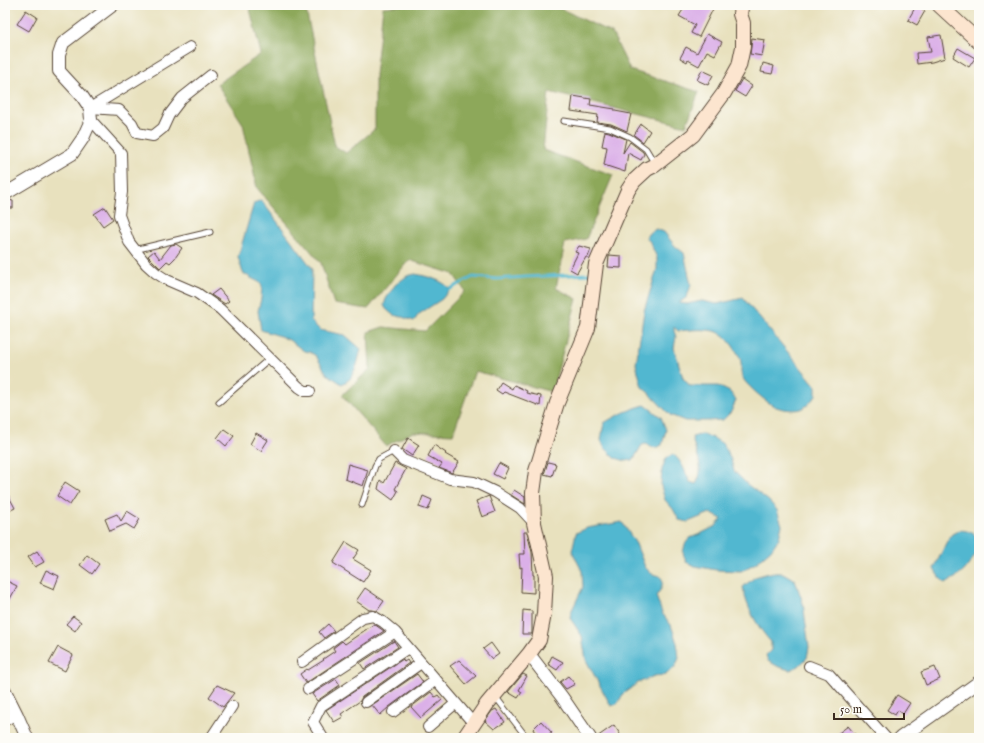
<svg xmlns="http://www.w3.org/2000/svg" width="984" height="743" viewBox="0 0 984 743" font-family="'IM FELL English',serif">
	<rect width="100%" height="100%" fill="#fdfcf7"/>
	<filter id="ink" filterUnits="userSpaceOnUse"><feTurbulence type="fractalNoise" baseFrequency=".025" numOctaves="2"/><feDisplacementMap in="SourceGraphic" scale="8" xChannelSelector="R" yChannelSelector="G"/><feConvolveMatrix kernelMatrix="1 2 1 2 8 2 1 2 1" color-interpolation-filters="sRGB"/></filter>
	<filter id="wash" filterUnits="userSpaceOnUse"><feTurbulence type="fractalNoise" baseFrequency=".012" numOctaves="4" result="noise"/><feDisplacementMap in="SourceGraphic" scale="16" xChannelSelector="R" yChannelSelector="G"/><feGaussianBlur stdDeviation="0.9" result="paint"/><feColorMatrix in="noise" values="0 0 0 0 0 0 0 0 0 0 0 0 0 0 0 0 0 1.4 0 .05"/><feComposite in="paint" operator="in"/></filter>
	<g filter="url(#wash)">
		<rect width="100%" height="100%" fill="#e8e1be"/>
		<path fill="#8da85a" stroke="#64693c" d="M249 5H305L335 146 346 153 375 129V75L383 7 404 5H553L612 33 630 70 699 92 686 126 549 92 543 150 613 175 586 239 565 243 556 288 577 299 552 392 475 371 453 434 413 432 386 446 342 395 370 369 368 332 383 327 425 331 465 291 453 274 409 260 368 309 334 304 321 263 257 188 243 124 217 84 261 54Z"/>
		<path fill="#51b7d0" stroke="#467077" d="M261 200 312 268 311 321 320 330 345 335 361 349 357 365 350 379 342 384 327 374 316 356 310 352 304 351 289 340 280 336 261 330 258 311 261 299 262 286 259 282 251 278 243 273 238 257 254 203Z
			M656 229 664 232 675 246 684 253 691 285 687 297 679 303 687 304 702 301 717 304 743 298 816 386V395C812 400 807 407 801 409 794 411 780 409 774 406 766 402 749 387 744 380 739 372 742 369 741 362 740 354 729 340 723 335 712 327 691 330 678 331L674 327V331L676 337 674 348 683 378 690 386H718L730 392 736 400 731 412 723 420 706 421H685L670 415 650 394 642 387 636 364 644 311 657 269V258L650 242 646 237 649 233Z
			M415 274C426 276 443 280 450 289L442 299 419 314 414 321 402 317 393 315 386 309 384 305 386 299 395 285 407 276Z
			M645 405 661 417 666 430 662 445 655 448 646 444 642 445 633 460 626 461 615 458 604 447 601 440 604 423C617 415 630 409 645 405Z
			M703 434 715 439 723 444 731 460 734 471 748 485 769 501 777 510 782 525 779 538 771 550 756 563 741 571 716 570 695 566 686 562 683 553 685 544 690 538 700 534 716 526 722 519 710 513 688 522 679 520 673 509 665 500 661 486 662 469 666 458 673 454C682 461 685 472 690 482L696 484C706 467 695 453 692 437Z
			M622 522 636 544 645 567 652 574 660 576 663 581 661 589 656 596 662 613 671 625 677 643 679 658 675 667 664 675 654 676 638 683 624 693 617 704 611 706 586 660 582 636 570 618 571 612 583 587 582 571 572 551 576 533 587 528Z
			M960 530C982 532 983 544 972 560 969 564 967 568 964 571 959 576 952 580 945 583L939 577 934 569 946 543 952 534Z
			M769 573H783L795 580 803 603 809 647 807 658 799 666 790 670 779 667 768 661 766 655 771 650V642C758 628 746 607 743 587L755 577Z"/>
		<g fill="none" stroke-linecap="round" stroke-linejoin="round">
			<path stroke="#51b7d0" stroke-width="3" d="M450 289 473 277 497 279 525 277 589 274"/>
		</g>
		<g id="blocks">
			<path fill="#dbb0e8" d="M686 5H715L699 37 691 33 695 25 679 16Z
				M916 6 925 11 917 25 908 20Z
				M26 10 37 17 29 31 17 24Z
				M707 34 722 42 715 55 707 51 699 66 688 60 687 62 680 58 686 47 697 53Z
				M941 35 945 58 932 62 917 64 916 53 931 52 928 37Z
				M752 38 765 40 762 56 750 54 751 47Z
				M958 48 975 58 969 67 953 57Z
				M763 63 774 66 772 74 761 72Z
				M702 70 713 75 708 85 697 80Z
				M742 79 752 86 745 97 735 91Z
				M573 96 591 99 590 105 615 109V111L631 114 627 131 611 124 597 122 598 115 571 111Z
				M641 124 650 131 643 142 634 135Z
				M605 131 609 132 626 139 623 153 630 142 643 152 644 154 641 160 628 153 625 172 604 165 607 147 602 146Z
				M9 200 13 201V208H5V201Z
				M105 207 113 219 103 226 94 214Z
				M176 244 182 248 175 258 170 263 167 261 160 268 148 256 154 251 160 259 171 245Z
				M579 246 591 249 588 257H586L577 273 570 269 578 253 575 252Z
				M609 255 621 256V268L608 267Z
				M219 289 229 301 225 304 211 295Z
				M501 382 512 389 514 385 527 391 526 393 541 396 540 406 504 392 502 394 496 390Z
				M224 429 234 436 226 446 217 438Z
				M256 433 268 440 261 451 250 444Z
				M408 438 419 445 412 456 402 449Z
				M434 445 446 453 445 454 459 462 452 473 439 468 442 464 428 456Z
				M548 462 556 464 552 476 544 474Z
				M395 463 406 469 395 489 398 491 393 500 378 489 380 480 384 483Z
				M499 463 508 468 503 479 493 474Z
				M348 464 368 470 363 486 345 479Z
				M65 482 79 491 70 505 57 496Z
				M5 489 15 508 5 513Z
				M514 490 525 497V504L511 495Z
				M423 496 432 500 428 510 419 507Z
				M489 496 495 512 482 517 476 501Z
				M127 511 140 519 134 529 126 524 110 531 105 519 117 514 121 521Z
				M524 532H527L532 552 533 575H534V593L521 592 522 567 520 568 519 554H525Z
				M346 542 359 550 353 559 371 570 363 582 333 563Z
				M37 551 44 562 35 567 28 557Z
				M87 555 99 564 92 574 80 565Z
				M46 570 59 576 54 589 40 583Z
				M5 580 17 586 5 608Z
				M365 588 384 601 377 611 372 610H369L356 601Z
				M523 610 532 611V634H522Z
				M73 616 81 622 75 631 66 624Z
				M328 624 334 631 324 638 319 632Z
				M374 624 384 631 306 683 300 674 307 669 308 670 324 660 323 659 335 651 333 648 342 641 345 644Z
				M394 641 398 647 364 669 360 663Z
				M491 643 499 654 492 659 483 649Z
				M58 647 73 655 65 671 49 663Z
				M552 656 563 662 557 670 548 664Z
				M403 659 404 662 407 660 409 663 362 697 360 701 341 714 343 717 334 722 326 710Z
				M459 660 476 676 466 684 450 666Z
				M935 667 940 679 926 685 921 672Z
				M417 674 423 682 389 707 380 715 372 705Z
				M523 674 527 676 519 690 522 692 518 698 508 692Z
				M568 676 575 684 566 689 560 682Z
				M336 679 340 685 317 701 312 694Z
				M217 685 234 693 223 707 209 697Z
				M431 692 435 697 438 695 442 700 421 718 411 707Z
				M897 695 910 703 903 714 898 710 895 715 887 710Z
				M496 709 505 722 494 729 485 721 492 711Z
				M541 721 552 733 545 738H538L533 729Z
				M614 725 620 734 615 738H597V737Z
				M848 726 858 738H832Z"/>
		</g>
	</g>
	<g filter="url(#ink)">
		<use href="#blocks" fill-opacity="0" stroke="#554536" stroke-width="1"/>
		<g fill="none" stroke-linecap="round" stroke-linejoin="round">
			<g stroke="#554536" stroke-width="7">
				<path id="service" d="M564 121 610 128 630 137 646 149 655 164
					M134 250 210 232
					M219 402 270 358
					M362 505 375 466 379 459 394 451
					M495 696 527 738"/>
			</g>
			<g stroke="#554536" stroke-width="12">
				<path id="minor" d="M90 108 119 110 132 123 137 133 153 136 163 128 169 115 182 98 211 75
					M90 108 190 47
					M91 120 121 153 122 192 119 215 129 242 146 264 156 273 167 280 197 293 220 309 299 387 305 391H310
					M394 451 403 460 450 479 474 482 495 492 520 508 534 523
					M302 662 363 618 373 616 383 622 395 632 474 724
					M809 666 829 674 886 738
					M308 689 395 632
					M366 702 421 663
					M393 712 436 680
					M5 720 17 715
					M428 727 456 703
					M211 738 232 706
					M323 738 313 722 321 706 408 648"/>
			</g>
			<g stroke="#554536" stroke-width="14">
				<path id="tertiary" d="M5 194 72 154 83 138 91 120 90 108 82 96 59 71V55L63 43 113 5
					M529 654 562 697 590 738
					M5 691 17 715 27 738
					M900 738 979 682"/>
			</g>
			<g stroke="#554536" stroke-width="16">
				<path id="secondary" d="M939 5 979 42
					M464 738 487 704 529 654 539 640 544 614 546 576 534 523 533 493 536 471 557 403 588 328 596 264 628 190 634 181 647 169 655 165 693 135 724 93 739 66 743 47V23L740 14 741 8 742 5"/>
			</g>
			<use href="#service" stroke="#fff" stroke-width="5"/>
			<use href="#minor" stroke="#fff" stroke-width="10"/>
			<use href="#tertiary" stroke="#fff" stroke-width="12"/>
			<use href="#secondary" stroke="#fce5cf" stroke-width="14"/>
		</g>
	</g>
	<rect width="984" height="743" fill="none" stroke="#fdfcf7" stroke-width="20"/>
	<path d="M834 713v6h70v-6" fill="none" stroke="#3b2a1e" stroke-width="2"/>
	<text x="840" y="713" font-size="12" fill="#3b2a1e" stroke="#fdfcf7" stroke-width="3" paint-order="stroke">50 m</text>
</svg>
